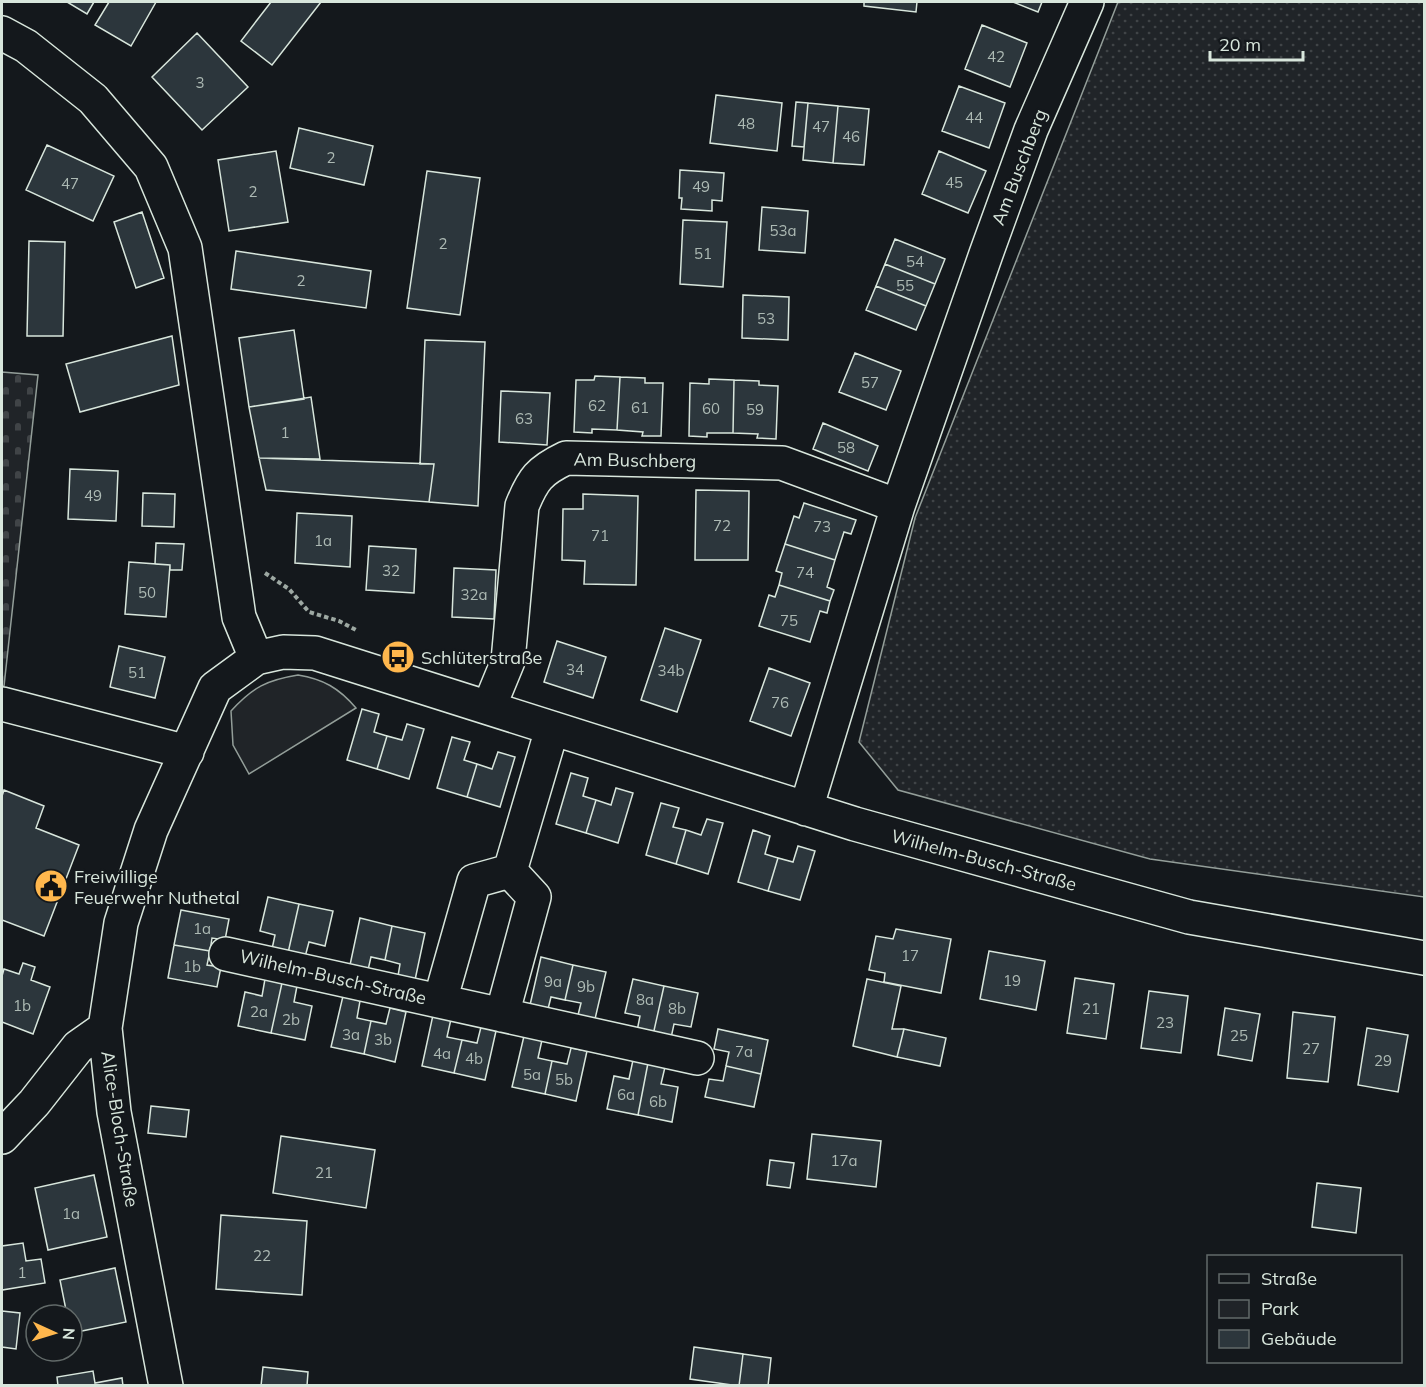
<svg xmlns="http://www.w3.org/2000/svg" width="1426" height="1387" viewBox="0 0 1426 1387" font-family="Mulish,sans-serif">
	<defs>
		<pattern id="grass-dots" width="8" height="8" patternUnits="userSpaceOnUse" patternTransform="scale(1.5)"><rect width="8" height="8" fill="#202428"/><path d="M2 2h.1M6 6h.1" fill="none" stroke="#404447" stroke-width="1.8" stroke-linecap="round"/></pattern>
		<pattern id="cemetery-stones" width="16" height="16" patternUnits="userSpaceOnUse" patternTransform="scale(1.5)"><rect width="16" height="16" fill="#202428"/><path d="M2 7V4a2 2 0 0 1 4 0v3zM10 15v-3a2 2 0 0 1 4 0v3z" fill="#404447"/></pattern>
	</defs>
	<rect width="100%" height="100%" fill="#14181c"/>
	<path fill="url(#grass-dots)" stroke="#939e99" stroke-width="1.5" d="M1118 2H1424V897L1150 859 898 790 859 742 915 518Z"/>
	<path fill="url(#cemetery-stones)" stroke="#939e99" stroke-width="1.5" d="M2 372 38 375 4 686H2Z"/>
	<path fill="#202428" stroke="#939e99" stroke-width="1.5" d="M298 675C323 679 339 688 356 708L249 774 233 745 231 711C253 687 267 680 298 675Z"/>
	<path fill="#2c363c" stroke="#d8e6dc" stroke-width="1.5" d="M67 2H94L87 14Z
		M109 2H156L131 46 95 25Z
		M271 2H321L272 65 241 41Z
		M864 2H917L916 12 864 6Z
		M1013 2H1042L1038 12Z
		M982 25 1027 43 1010 87 965 69Z
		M197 33 248 87 202 130 152 77Z
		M959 86 1005 103 989 148 942 131Z
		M716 95 782 103 777 151 710 143Z
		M796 102 808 103 804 147 792 146Z
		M808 103 838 106 833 163 803 160Z
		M838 106 869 109 864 165 833 163Z
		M299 128 373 146 364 185 290 168Z
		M47 145 114 176 93 221 26 190Z
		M276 151 288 222 229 231 218 160Z
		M939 151 986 171 968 213 922 194Z
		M680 170 724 173 722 201 712 200V211L681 209 682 198H679Z
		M427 171 480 178 460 315 407 308Z
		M762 207 808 211 805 253 759 250Z
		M142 212 164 278 136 288 114 222Z
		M683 220 727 222 723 287 680 284Z
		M895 239 945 259 935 284 885 264Z
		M29 241 65 242 63 336H27Z
		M236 251 371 271 366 308 231 289Z
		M885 264 935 284 926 306 876 286Z
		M876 286 926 306 916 330 866 310Z
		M743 295 789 297 788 340 742 338Z
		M294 330 304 399 249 407 239 338Z
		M172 336 179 385 80 412 66 364Z
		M425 340 485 342 478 506 429 502 434 464H420Z
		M855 353 901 371 886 410 839 392Z
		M595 376 620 377 617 430 592 429V433L574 432 576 380H594Z
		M620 377 645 378V383H663L661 436H642L643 432 617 430Z
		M709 379 734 380 733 433H707V437L689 436 690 383 709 384Z
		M734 380 759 381V385L778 386 776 439 757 438 758 434 733 433Z
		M501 391 550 393 547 445 499 442Z
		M311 397 320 459 259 458 249 407Z
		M823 423 878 446 868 471 813 449Z
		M259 458 434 464 429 502 266 490Z
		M70 469 118 471 116 521 68 519Z
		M696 490 749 491 748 560H695Z
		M143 493 175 494 174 527 142 526Z
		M583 494 638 496 636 585 584 584 585 561 562 560 563 509H583Z
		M804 503 856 520 851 534 844 532 835 560 785 544 794 516 799 518Z
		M297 513 352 516 350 567 295 563Z
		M156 543 184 544 182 570H170V565L155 564Z
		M785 544 835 560 827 587 834 590 830 601 779 585 782 573 776 571Z
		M369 546 416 549 414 593 366 590Z
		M129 562 170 565 166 617 125 614Z
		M454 568 496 570 494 619 452 617Z
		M779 585 830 601 827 613 820 611 810 642 759 626 769 595 775 597Z
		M665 628 701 640 677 712 641 700Z
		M557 641 606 657 593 698 544 682Z
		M119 646 165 657 155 698 110 687Z
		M769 668 810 683 791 736 750 721Z
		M362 709 379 714 374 732 387 736 377 769 347 760Z
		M407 724 424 729 409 779 377 769 387 736 402 740Z
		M452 737 470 742 464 760 477 764 467 797 437 788Z
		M498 752 515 757 500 807 467 797 477 764 492 769Z
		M571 773 588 778 583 796 596 800 586 833 556 824Z
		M616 788 633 793 618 843 586 833 596 800 611 805Z
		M4 790 44 806 36 828 79 845 44 936 2 920V796Z
		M661 803 679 808 673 827 686 830 676 864 646 855Z
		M707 819 723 823 708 874 676 864 686 830 701 835Z
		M753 830 770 836 765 854 778 858 768 891 738 882Z
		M798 846 815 851 800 900 768 891 778 858 793 862Z
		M268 897 299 904 288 953 272 949 275 935 260 931Z
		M299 904 333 911 325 946 309 942 305 957 288 953Z
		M181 910 229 919 225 940 212 938 210 951 174 945Z
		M360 918 392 926 385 960 371 957 368 970 350 965Z
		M392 926 425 933 415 980 398 976 400 964 385 960Z
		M896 929 951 939 941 993 884 982 885 973 869 970 876 936 893 939Z
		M174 945 210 951 207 965 221 967 217 987 168 978Z
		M989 951 1045 961 1036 1010 980 999Z
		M541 957 573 965 565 1000 551 997 548 1009 530 1005Z
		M23 963 35 967 31 980 50 987 33 1034 2 1022V976L4 969 19 974Z
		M573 965 606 972 595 1019 578 1015 581 1003 565 1000Z
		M1075 978 1114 984 1106 1039 1067 1033Z
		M265 979 282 983 271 1033 238 1026 245 992 262 996Z
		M633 979 664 986 653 1035 637 1031 640 1016 625 1013Z
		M867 979 901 986 892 1029H904L897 1057 853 1046Z
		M282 983 297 986 294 1002 312 1006 305 1040 271 1033Z
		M664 986 698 993 691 1027 674 1024 671 1038 653 1035Z
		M1149 991 1188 996 1181 1053 1141 1048Z
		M343 996 360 1001 357 1018 371 1021 364 1054 331 1047Z
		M390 1008 406 1012 395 1062 364 1054 371 1021 386 1024Z
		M1225 1008 1260 1014 1252 1061 1218 1055Z
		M1293 1012 1335 1017 1328 1082 1287 1078Z
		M433 1015 451 1019 447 1037 462 1040 454 1073 422 1066Z
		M481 1027 496 1031 485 1080 454 1073 462 1040 477 1043Z
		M1367 1028 1408 1035 1398 1092 1358 1085Z
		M718 1029 768 1040 761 1074 726 1066 729 1052 714 1049Z
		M904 1029 946 1038 940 1066 897 1057Z
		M524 1036 542 1040 538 1058 552 1061 545 1094 512 1087Z
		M571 1048 587 1051 576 1101 545 1094 552 1061 567 1064Z
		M633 1060 648 1063 638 1115 607 1109 614 1076 629 1079Z
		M648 1063 665 1067 661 1084 678 1087 672 1122 638 1115Z
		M726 1066 761 1074 754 1107 705 1097 709 1079 723 1081Z
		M151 1106 189 1110 186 1137 148 1133Z
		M812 1134 881 1141 876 1187 807 1179Z
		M281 1136 375 1150 366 1208 273 1193Z
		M770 1160 794 1163 790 1188 767 1185Z
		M94 1175 107 1237 48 1250 35 1188Z
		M1317 1183 1361 1188 1356 1233 1312 1227Z
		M221 1215 307 1221 302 1295 216 1289Z
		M23 1243 26 1261 41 1259 45 1283 2 1290V1246Z
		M115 1268 126 1322 72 1333V1315H67L60 1280Z
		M2 1311 20 1313 16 1349 2 1347Z
		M694 1347 743 1354 739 1386 690 1379Z
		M743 1354 771 1358 768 1386H739Z
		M263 1367 308 1372 307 1386H261Z
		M93 1371 95 1383 122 1378 123 1386H58L57 1377Z"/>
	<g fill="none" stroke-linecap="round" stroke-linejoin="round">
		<g stroke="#d8e6dc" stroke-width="36">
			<path id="minor" d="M2 33 26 46 93 99 151 167 185 248 239 617 256 658
				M2 704 187 752
				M489 707 508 661 522 506C533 479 539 471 566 458L782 463 898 506
				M806 809 898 506 986 254 1031 130 1087 2
				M510 871 552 729
				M226 954 697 1058
				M440 1001 474 881 510 871
				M502 1015 534 897 510 871
				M2 1137 34 1103 78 1047 105 1028
				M166 1386 114 1112 105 1028 121 923 151 830 215 688 256 658 283 652 315 653 855 824 1189 917 1424 958"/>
		</g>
		<path stroke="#9da8a2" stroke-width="4" stroke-dasharray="4.5 3" stroke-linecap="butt" d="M265 573 289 589 309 612 339 621 356 630"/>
		<use href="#minor" stroke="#14181c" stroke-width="33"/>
	</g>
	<defs>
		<g id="bus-disc" transform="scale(1.725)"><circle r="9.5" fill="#ffb74d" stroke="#14181c"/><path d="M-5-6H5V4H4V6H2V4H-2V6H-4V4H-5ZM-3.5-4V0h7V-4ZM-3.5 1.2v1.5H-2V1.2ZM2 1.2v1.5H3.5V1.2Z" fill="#111"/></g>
		<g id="civic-disc" transform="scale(1.725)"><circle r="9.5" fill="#ffb74d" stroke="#14181c"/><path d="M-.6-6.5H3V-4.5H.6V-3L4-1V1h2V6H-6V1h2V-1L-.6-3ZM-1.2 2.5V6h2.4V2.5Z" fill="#111"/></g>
	</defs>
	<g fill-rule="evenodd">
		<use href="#bus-disc" x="398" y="657"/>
		<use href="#civic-disc" x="51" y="886"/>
	</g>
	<g text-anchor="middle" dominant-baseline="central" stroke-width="4.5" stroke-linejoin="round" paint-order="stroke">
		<g font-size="15" fill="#adbab4">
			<text x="996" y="56">42</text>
			<text x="200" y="82">3</text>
			<text x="974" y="117">44</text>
			<text x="746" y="123">48</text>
			<text x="821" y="126">47</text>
			<text x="851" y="136">46</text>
			<text x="331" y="157">2</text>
			<text x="954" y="182">45</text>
			<text x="70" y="183">47</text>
			<text x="701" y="186">49</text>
			<text x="253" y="191">2</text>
			<text x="783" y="230">53a</text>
			<text x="443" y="243">2</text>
			<text x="703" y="253">51</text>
			<text x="915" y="261">54</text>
			<text x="301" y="280">2</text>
			<text x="905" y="285">55</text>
			<text x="766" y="318">53</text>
			<text x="870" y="382">57</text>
			<text x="597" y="405">62</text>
			<text x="640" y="407">61</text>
			<text x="711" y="408">60</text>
			<text x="755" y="409">59</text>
			<text x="524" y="418">63</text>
			<text x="285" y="432">1</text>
			<text x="846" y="447">58</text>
			<text x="93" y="495">49</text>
			<text x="722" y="525">72</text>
			<text x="822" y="526">73</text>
			<text x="600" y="535">71</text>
			<text x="323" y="540">1a</text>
			<text x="391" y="570">32</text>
			<text x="805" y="572">74</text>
			<text x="147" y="592">50</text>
			<text x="474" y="594">32a</text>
			<text x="789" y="620">75</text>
			<text x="575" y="669">34</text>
			<text x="671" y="670">34b</text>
			<text x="137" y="672">51</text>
			<text x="780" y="702">76</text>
			<text x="202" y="928">1a</text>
			<text x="910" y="955">17</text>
			<text x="192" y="966">1b</text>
			<text x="1012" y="980">19</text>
			<text x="553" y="981">9a</text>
			<text x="586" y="986">9b</text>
			<text x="645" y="999">8a</text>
			<text x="22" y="1005">1b</text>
			<text x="677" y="1008">8b</text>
			<text x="1091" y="1008">21</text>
			<text x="259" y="1011">2a</text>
			<text x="291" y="1019">2b</text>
			<text x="1165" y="1022">23</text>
			<text x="351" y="1034">3a</text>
			<text x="1239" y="1035">25</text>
			<text x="383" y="1039">3b</text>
			<text x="1311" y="1048">27</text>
			<text x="744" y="1051">7a</text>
			<text x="442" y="1053">4a</text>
			<text x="474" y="1058">4b</text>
			<text x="1383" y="1060">29</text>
			<text x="532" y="1074">5a</text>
			<text x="564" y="1079">5b</text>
			<text x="626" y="1094">6a</text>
			<text x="658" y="1101">6b</text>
			<text x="844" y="1160">17a</text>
			<text x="324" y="1172">21</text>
			<text x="71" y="1213">1a</text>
			<text x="262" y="1255">22</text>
			<text x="22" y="1272">1</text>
		</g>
		<g font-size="18" fill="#d8e6dc" stroke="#14181c">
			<text transform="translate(1019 167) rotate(-69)">Am Buschberg</text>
			<text transform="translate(635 460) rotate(1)">Am Buschberg</text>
			<text transform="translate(984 860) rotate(15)">Wilhelm-Busch-Straße</text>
			<text transform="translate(333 977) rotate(13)">Wilhelm-Busch-Straße</text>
			<text transform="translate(120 1129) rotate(81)">Alice-Bloch-Straße</text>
		</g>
		<g font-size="18" fill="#d8e6dc" stroke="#14181c" text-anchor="start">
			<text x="421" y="657">Schlüterstraße</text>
			<text x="74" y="876">Freiwillige<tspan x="74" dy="21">Feuerwehr Nuthetal</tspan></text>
		</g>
	</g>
	<rect width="1426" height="1387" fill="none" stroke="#d8e6dc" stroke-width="6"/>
	<rect x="1207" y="1255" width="195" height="108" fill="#14181c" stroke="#626a69" stroke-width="1.5"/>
	<rect x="1219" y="1274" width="30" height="9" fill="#14181c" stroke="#626a69" stroke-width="1.5"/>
	<text x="1261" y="1285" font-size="18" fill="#d8e6dc">Straße</text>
	<rect x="1219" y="1300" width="30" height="18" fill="#202428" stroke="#626a69" stroke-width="1.5"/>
	<text x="1261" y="1315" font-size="18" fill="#d8e6dc">Park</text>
	<rect x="1219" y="1330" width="30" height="18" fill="#2c363c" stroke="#626a69" stroke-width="1.5"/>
	<text x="1261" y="1345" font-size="18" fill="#d8e6dc">Gebäude</text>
	<g transform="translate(54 1333) rotate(94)"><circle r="28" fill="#14181c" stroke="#626a69" stroke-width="1.5"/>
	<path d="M0-4.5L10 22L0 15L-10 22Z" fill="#ffb74d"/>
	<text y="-9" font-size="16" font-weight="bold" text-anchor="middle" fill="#d8e6dc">N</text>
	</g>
	<path d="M1210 51v9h93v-9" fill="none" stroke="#d8e6dc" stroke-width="3"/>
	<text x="1219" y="51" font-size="18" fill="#d8e6dc" stroke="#14181c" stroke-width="4.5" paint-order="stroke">20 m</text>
</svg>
